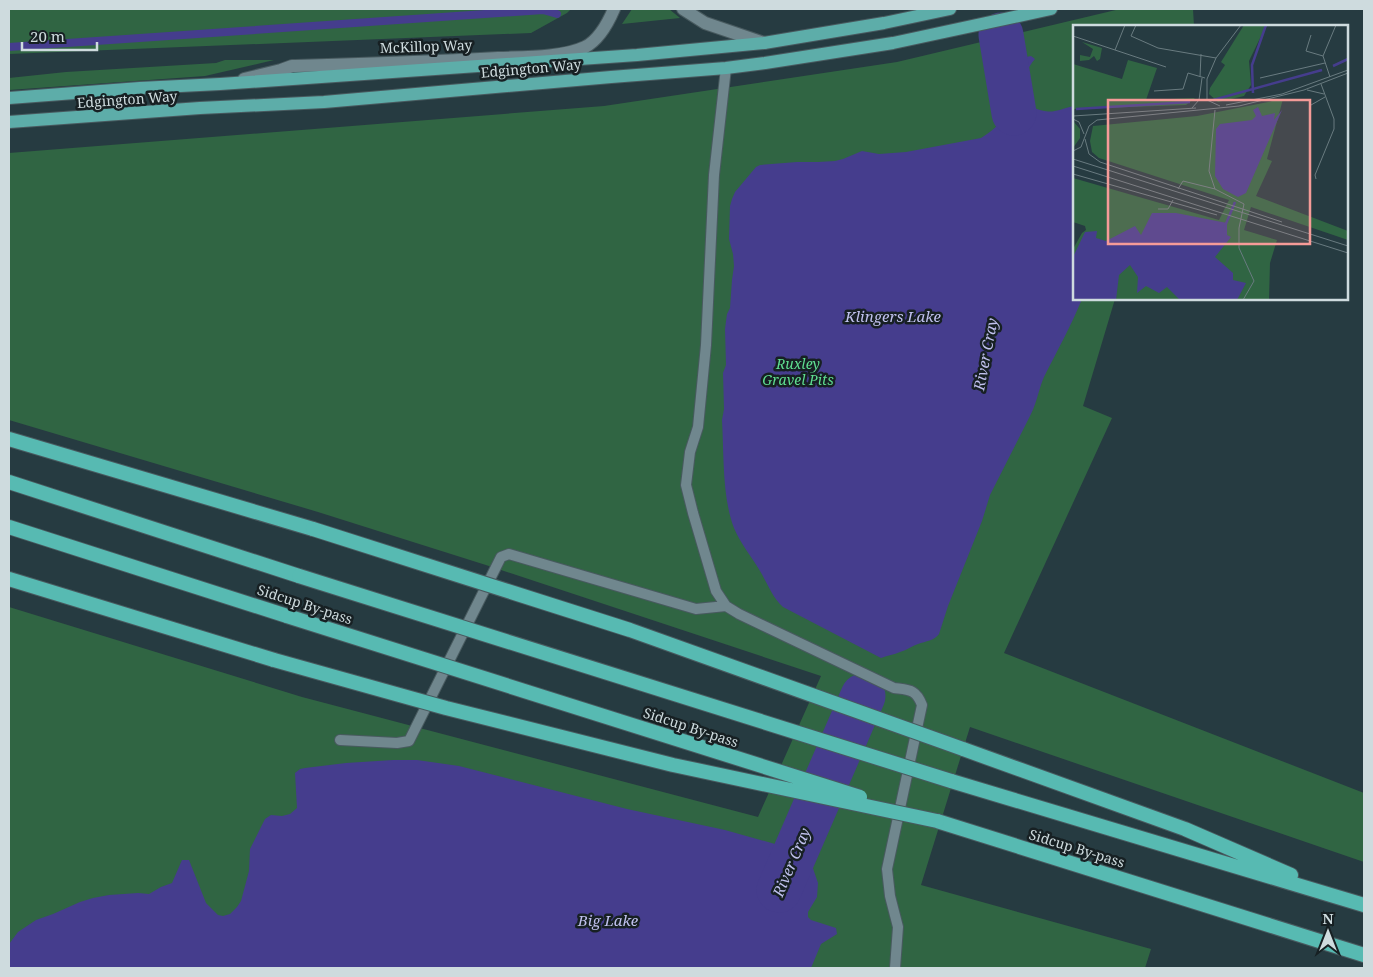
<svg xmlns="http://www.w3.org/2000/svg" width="1373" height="977" viewBox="0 0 1373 977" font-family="'Noto Serif',serif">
	<rect width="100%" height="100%" fill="#263b41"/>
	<path fill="#306543" d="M9 9H571L567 13 531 33 9 54Z
		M632 9H669L680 18 622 24Z
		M1120 9H1193L1194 26H1074V299H1115L1083 406 1112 418 1004 653 1364 793V862L970 727 921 885 1151 949 1145 968H9V607L302 697 758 817 821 676 489 566 318 512 9 420V153L604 106 897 62Z
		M225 60H274L205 76 9 90V78L66 72 216 63Z"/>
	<path fill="#453d8d" d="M1017 49 1026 57 1031 56 1035 59C1022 73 1024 90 1031 107 1053 115 1053 111 1074 106V299H1082C1071 326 1057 351 1044 377 1039 388 1037 402 1031 414L990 495 982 521 948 606 939 634C934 641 926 641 918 644 912 646 907 650 900 652 894 655 888 655 881 658L783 607C772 597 768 584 760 571 752 557 740 543 734 528 722 497 724 454 722 420L724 409 723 373 726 365 725 329 727 314 730 308 732 280 734 266 733 254 729 239 730 206 732 199 735 192 756 167 760 165 797 162H818L835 161 843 159 862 151 879 154 906 152 981 138C989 133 1000 125 1005 116 1009 107 1002 85 995 77 993 75 988 73 985 71V69L986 67 991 66 995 54Z
		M393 760H417L459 766 627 809 725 830 775 844 792 842 799 838 802 832 808 835 805 845 818 883 817 897 808 912V917L811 920 836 928 837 934 821 944 811 968H9V944L18 932 36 920 53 914 80 902 93 898 109 895 138 893 149 894 161 887 172 883 182 860H189L206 903 218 915 223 916 230 914 237 907 241 901 249 871 250 849 265 819 271 815 282 816 290 814 297 808 295 773 300 769 305 768 346 763Z"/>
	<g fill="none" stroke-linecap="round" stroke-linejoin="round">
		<path stroke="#453d8d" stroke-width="8" d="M9 47 543 10 557 14"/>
		<path stroke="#453d8d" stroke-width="45" d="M1001 35 1014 113
			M779 890 863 696"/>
		<g stroke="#485a5f" stroke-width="12">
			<path id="service" d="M726 68 714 175 706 345 698 427 690 452 686 485 693 513 716 591 726 606 739 614 894 688C909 690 916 689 922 705L887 869 890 896 898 927 895 968
				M340 740 397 743 409 741 501 557 509 554 696 609 726 606"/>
		</g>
		<g stroke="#485a5f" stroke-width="14">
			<path id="minor" d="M683 9 705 23 764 43
				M244 79 281 70 292 66C360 64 429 62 498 58 523 57 562 58 585 47 599 40 608 23 614 9"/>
		</g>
		<g stroke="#485a5f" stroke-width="14">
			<path id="primary" d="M9 98 140 88 220 84 637 55 764 43 884 23 950 9
				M9 122 200 108 324 102 611 77 726 68 765 63 893 43 1051 9"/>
		</g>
		<g stroke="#485a5f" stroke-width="16">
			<path id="trunk" d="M9 439 313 529
				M9 482 299 576
				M9 527 287 616
				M9 579 274 660
				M963 749 1185 829 1291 875
				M951 781 1364 905
				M937 821 1364 955"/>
		</g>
		<use href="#service" stroke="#70878e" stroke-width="10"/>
		<use href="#minor" stroke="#70878e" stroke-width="12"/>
		<use href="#primary" stroke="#5dada9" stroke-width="12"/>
		<use href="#trunk" stroke="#57bab2" stroke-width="14"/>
		<g stroke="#485a5f" stroke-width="16" stroke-linecap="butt">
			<path id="trunk-bridge" d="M313 529 630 630 963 749
				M299 576 951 781
				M287 616 860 797
				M274 660 446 708 673 765 937 821"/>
		</g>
		<use href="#trunk-bridge" stroke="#57bab2" stroke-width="14"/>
	</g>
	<g text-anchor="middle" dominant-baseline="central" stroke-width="5" stroke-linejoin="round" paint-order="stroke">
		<g font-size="14" fill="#cedbde" stroke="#172023">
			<text transform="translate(426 46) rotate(-2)">McKillop Way</text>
			<text transform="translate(531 68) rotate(-5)">Edgington Way</text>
			<text transform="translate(127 99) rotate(-4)">Edgington Way</text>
			<text transform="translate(305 604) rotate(18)">Sidcup By-pass</text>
			<text transform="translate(691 727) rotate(18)">Sidcup By-pass</text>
			<text transform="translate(1077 848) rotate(17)">Sidcup By-pass</text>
		</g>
		<g font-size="14" font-style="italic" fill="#5fde90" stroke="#172023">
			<text x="798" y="363">Ruxley<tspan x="798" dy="16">Gravel Pits</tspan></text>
		</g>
		<g font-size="15" font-style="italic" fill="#c0c1ee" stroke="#172023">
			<text x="893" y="316">Klingers Lake</text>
			<text transform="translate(985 354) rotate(-79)">River Cray</text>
			<text transform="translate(791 862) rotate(-67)">River Cray</text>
			<text x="608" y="920">Big Lake</text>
		</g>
	</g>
	<g transform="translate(1073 25)">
		<rect width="275" height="275" fill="#263b41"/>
		<path d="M171 0H191L192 3 176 36 178 60 171 71 145 77 136 69 137 63 152 40 148 37ZM9 17 29 23 27 34 24 36 21 31 16 35 7 36V30L17 32 20 24ZM55 35 84 43 73 75 122 73 113 80 0 84V39L49 54ZM210 74 194 134 199 136 183 171 275 206V215L178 182 171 205 204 215 197 238 196 275H0V224L9 208 13 205 12 201 0 197V153L146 195 156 175 26 133 19 127 17 116 20 101 124 91ZM0 96 7 104V113L0 123Z" fill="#306543"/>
		<path d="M185 82 189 91 202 88 201 95 209 85 173 168 165 172 150 164 142 151 143 104 147 99 179 95 183 91 180 85ZM79 188H103L154 198V210L158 212 142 232 160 248V255L173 258 164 275H107L94 262 86 268 73 261 64 268 65 252 57 240 46 250 43 275H0V232L12 207 24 206 23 213 33 216 62 201 68 210Z" fill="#453d8d"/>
		<path fill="none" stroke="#453d8d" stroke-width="2.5" d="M260 41 275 34M180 68 179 40 193 0M140 75 249 45M3 84 117 77M150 206 162 177"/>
		<path fill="none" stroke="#697b80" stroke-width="1" d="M52 0 42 25 93 42M63 0 58 11 85 23 143 33M238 10 233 26 250 31M0 11 42 25M127 52 128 29M257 52 250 31 263 0M187 53 252 38M234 65 251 69M81 66 110 64 115 48 132 53M153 80 209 69 275 45M238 80 252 72M147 81 134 75V54L143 33 168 0M119 83 126 75 129 53M142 85 136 146 142 164 171 179 166 203V223L181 256 170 275M0 91 123 83M0 94 6 97 11 109M12 114 16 129 27 137 209 197M0 126 8 122 16 101 24 95 166 81 231 65 275 48M0 134 275 221M0 141 275 228M0 149 144 190M243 154 242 150 261 104V94L248 59M105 164 110 156 142 164M85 184H95L100 175"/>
		<path fill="#f59b98" fill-opacity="0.15" stroke="#f59b98" stroke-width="2.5" d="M35 75H237V219H35Z"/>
		<rect width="275" height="275" fill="none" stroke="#cedbde" stroke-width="2.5"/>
	</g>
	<rect width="1373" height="977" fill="none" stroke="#cedbde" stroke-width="20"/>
	<g transform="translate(1328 932)" stroke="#172023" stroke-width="4" paint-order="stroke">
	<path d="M0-4L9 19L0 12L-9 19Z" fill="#cedbde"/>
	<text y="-8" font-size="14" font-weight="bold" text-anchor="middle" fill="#cedbde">N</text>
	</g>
	<path d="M22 42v8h75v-8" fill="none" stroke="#cedbde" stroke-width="2.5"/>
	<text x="30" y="42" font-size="15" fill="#cedbde" stroke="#172023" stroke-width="4" paint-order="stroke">20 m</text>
</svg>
